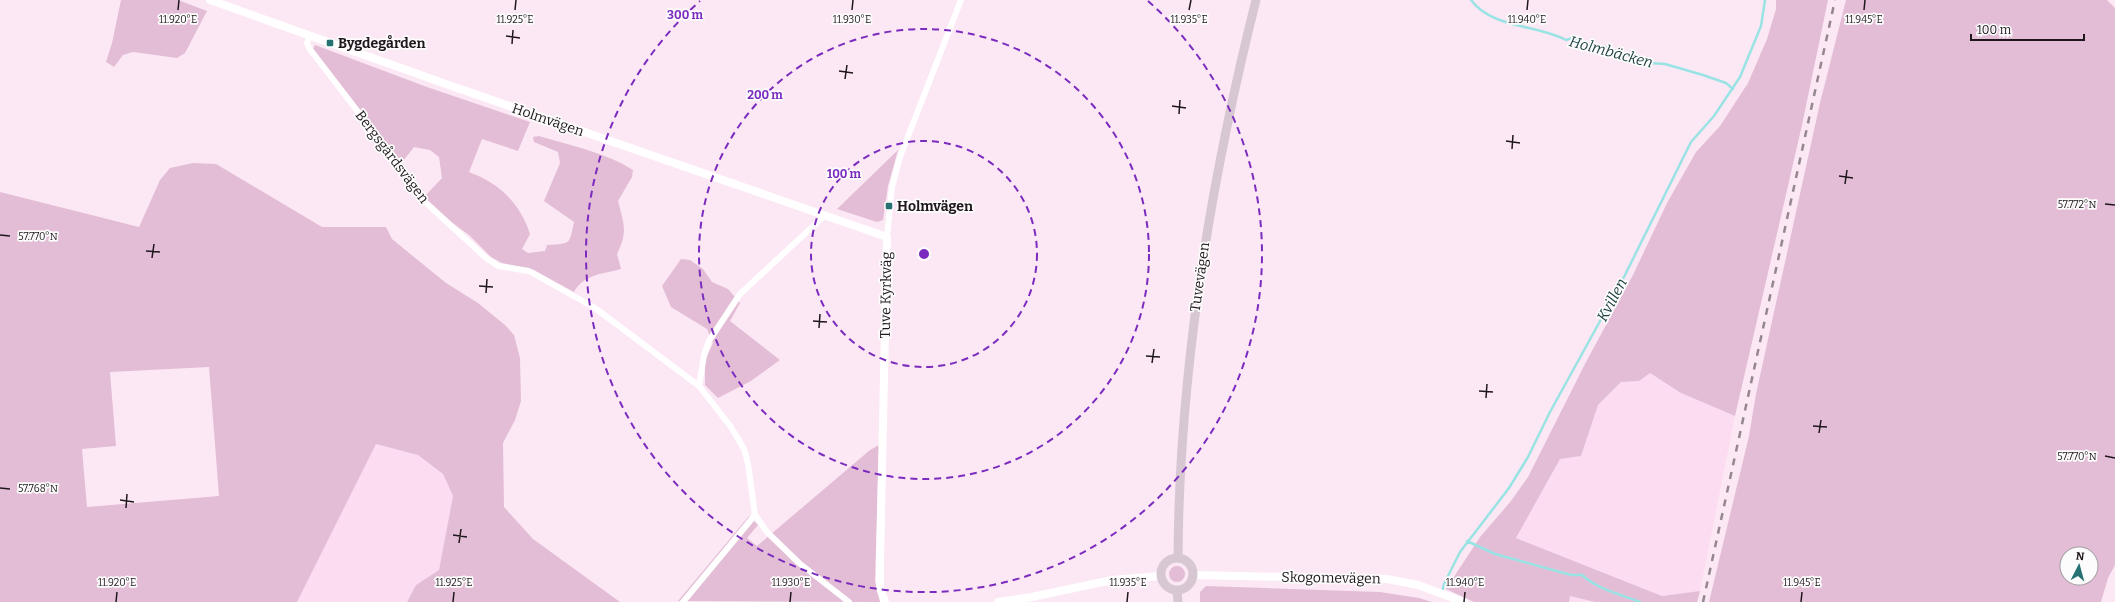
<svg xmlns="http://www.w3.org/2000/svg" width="2115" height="602" viewBox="0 0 2115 602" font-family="Bitter,serif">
	<rect width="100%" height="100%" fill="#fce8f4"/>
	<path fill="#fbdcf0" d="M1650 373 1681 393 1735 416 1700 591 1662 596 1516 538 1560 459 1581 456 1598 405 1621 382 1639 381Z
		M376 444 418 455 443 474 453 496 439 570 416 585 407 602H297Z
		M1570 596 1595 602H1569Z"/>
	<path fill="#e3bdd6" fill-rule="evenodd" d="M121 0H178L207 11 185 53 177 58 133 52 123 55 114 67 106 62 112 43Z
		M1776 0H1828L1802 125 1735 416 1681 393 1650 373 1639 381 1621 382 1598 405 1581 456 1560 459 1516 538 1662 596 1700 591 1697 602H1595L1570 596 1569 602H1474L1446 589 1480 537 1511 501 1528 477 1586 362 1633 275 1667 203 1696 152 1720 126 1748 83 1767 39 1776 9Z
		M1846 0H2107L2115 8V565L2108 578 2101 602H1709L1749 436 1756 394 1820 103ZM2067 554H2091V578H2067Z
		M315 45 427 87 530 122 518 151 482 139 469 172C499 183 520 203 530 234L522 249 528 253 545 251 547 245C571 243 569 246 574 222L544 201 560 163 558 152 534 142 533 137 539 136C569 145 607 153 633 170L632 177 618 201C624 224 628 232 617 254L621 269C603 274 584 274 574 292L534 270 502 263 491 257 469 235 439 213 426 200V195L442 178 439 157 430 150 414 147 400 165 313 49Z
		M898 150 888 186 883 220 877 222 837 209Z
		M193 163 216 164 322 227H386L392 239 446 283 478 303 505 325 514 335 520 358 521 401 515 420 503 443 504 507 533 539 620 602H407L416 585 439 570 453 496 443 474 418 455 376 444 297 602H0V192L139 227 160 180 170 168ZM209 367 219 496 87 507 82 449 116 446 110 372Z
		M681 259 690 260 703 269 712 282 728 289 740 303 730 321 780 360 751 381 718 398 705 385V361L713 343 707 329 671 307 662 286Z
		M879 445 875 581 880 602 678 601 749 516 758 525 747 538 757 546 870 450Z
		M1169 574a8 8 0 1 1 16 0a8 8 0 1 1-16 0Z
		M1206 586 1380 592 1419 598 1432 602H1200V592Z"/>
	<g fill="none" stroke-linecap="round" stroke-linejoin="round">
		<path stroke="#9ae3e4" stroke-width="2.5" d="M1471 0C1493 29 1536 24 1566 40L1572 38 1599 48 1605 47 1626 55 1639 56 1650 63 1665 64 1703 75 1726 83 1733 89
			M1467 541 1495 554 1571 575H1582C1599 590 1620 594 1640 602
			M1442 592 1444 584 1460 552 1509 488 1528 457 1550 412 1621 283 1691 142 1714 116 1740 77 1761 26 1765 0"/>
		<path stroke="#fff" stroke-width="6" d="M310 36 307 43 309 48 362 117 423 200 485 257 498 266 529 271 595 308 699 386 731 427 744 449 748 464 755 515 767 532 799 563 849 602
			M887 237 892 187 900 157 961 0
			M699 386 704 355 709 341 740 294 824 216
			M683 602 755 515"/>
		<path stroke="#fff" stroke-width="8" d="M210 0 446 84 887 237 880 562V588L885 602
			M1193 575 1387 579 1418 585 1464 602
			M998 602 1032 597 1112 580 1161 576"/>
		<path stroke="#d7c7d2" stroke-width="9" d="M1161 574a16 16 0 1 1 32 0a16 16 0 1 1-32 0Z
			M1178 558C1179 369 1210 183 1256 0
			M1177 591 1178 602"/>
		<path stroke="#958790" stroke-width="2.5" stroke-dasharray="7 7" stroke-linecap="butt" d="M1703 602 1835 0"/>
	</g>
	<path fill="none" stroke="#1f171c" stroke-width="1.5" d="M178 10 179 0M515 10 516 0M852 10 853 0M1189 10 1191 0M1527 10 1528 0M1864 10 1865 0M506 36 520 38M512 44 513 30M839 71 853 73M845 79 847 65M1172 106 1186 108M1179 114 1180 100M1506 141 1520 143M1512 149 1513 135M1839 176 1853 178M1845 184 1847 170M2105 204 2115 205M0 235 10 236M146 251 160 252M152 258 154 244M479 286 493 287M486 293 487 279M813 321 827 322M819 328 820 314M1146 356 1160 357M1152 363 1154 349M1479 391 1493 392M1486 398 1487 384M1813 426 1827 427M1819 433 1821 420M2105 456 2115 458M0 488 10 489M120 500 134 502M126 508 127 494M453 535 467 537M459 543 461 529M116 602 117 592M453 602 454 592M790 602 791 592M1127 602 1128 592M1464 602 1465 592M1801 602 1802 592"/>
	<g fill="none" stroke="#7b2cbf" stroke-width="2" stroke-dasharray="7 5">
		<circle cx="924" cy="254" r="113"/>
		<circle cx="924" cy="254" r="225"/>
		<path d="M1148 1A338 338 0 1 1 700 1"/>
	</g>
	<g fill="#267172" stroke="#fcfcfc" stroke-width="1.5">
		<rect x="326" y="39" width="8" height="8" rx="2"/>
		<rect x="885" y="202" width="8" height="8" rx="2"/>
	</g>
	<g text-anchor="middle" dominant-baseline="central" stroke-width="3.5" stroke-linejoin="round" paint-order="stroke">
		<g font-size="14" font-weight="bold" fill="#1f171c" stroke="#fcfcfc" text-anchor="start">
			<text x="338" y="43">Bygdegården</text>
			<text x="897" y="206">Holmvägen</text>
		</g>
		<g font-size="14" fill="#1f171c" stroke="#fcfcfc">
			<text transform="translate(548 120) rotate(19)">Holmvägen</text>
			<text transform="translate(392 157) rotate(53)">Bergsgårdsvägen</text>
			<text transform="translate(1200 277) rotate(-82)">Tuvevägen</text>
			<text transform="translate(886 295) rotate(-89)">Tuve Kyrkväg</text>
			<text transform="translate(1331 578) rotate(1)">Skogomevägen</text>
		</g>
		<g font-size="15" font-style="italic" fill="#1e4142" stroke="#fcfcfc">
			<text transform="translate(1611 52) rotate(15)">Holmbäcken</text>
			<text transform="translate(1612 300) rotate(-62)">Kvillen</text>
		</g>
	</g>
	<g font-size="10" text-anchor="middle" fill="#1f171c" stroke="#fcfcfc" stroke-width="3.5" stroke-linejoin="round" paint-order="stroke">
		<text x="178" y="23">11.920°E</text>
		<text x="515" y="23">11.925°E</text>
		<text x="852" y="23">11.930°E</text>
		<text x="1189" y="23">11.935°E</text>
		<text x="1527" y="23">11.940°E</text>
		<text x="1864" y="23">11.945°E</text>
		<text x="2077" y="208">57.772°N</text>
		<text x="38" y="240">57.770°N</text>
		<text x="2077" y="460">57.770°N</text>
		<text x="38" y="492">57.768°N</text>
		<text x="117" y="586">11.920°E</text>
		<text x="454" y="586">11.925°E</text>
		<text x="791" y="586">11.930°E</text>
		<text x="1128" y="586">11.935°E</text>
		<text x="1465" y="586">11.940°E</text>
		<text x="1802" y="586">11.945°E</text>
	</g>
	<circle cx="924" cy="254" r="6" fill="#7b2cbf" stroke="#fcfcfc" stroke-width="2"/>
	<g font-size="12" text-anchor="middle" font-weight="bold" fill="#7b2cbf" stroke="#fcfcfc" stroke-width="3.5" stroke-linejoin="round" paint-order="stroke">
		<text x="685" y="19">300 m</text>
		<text x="765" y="99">200 m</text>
		<text x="844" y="178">100 m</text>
	</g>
	<g transform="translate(2079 566) rotate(6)"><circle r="19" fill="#fcfcfc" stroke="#a4a0a2"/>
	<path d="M0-3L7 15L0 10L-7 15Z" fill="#267172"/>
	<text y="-6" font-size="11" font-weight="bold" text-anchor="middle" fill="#1f171c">N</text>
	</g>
	<path d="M1971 34v6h113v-6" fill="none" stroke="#1f171c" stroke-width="2"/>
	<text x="1977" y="34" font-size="12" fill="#1f171c" stroke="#fcfcfc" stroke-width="3" paint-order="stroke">100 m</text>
</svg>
